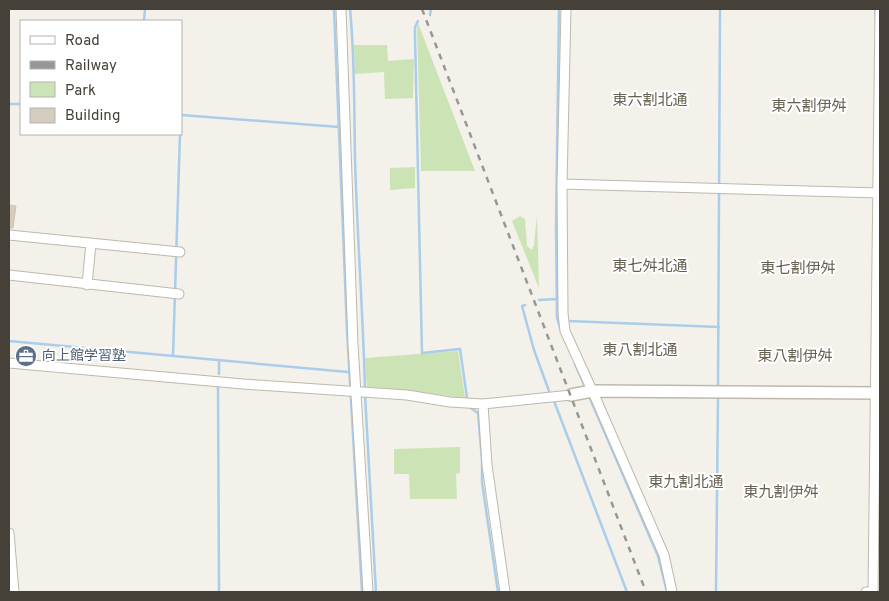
<svg xmlns="http://www.w3.org/2000/svg" width="889" height="601" viewBox="0 0 889 601" font-family="Overpass,'Noto Sans JP',sans-serif">
	<rect width="100%" height="100%" fill="#f3f1e9"/>
	<path fill="#cce4b5" d="M418 23 475 171H421L417 27Z
		M354 45H387L388 61 414 59 413 98 385 99 384 72 355 74Z
		M415 167V188L390 190V168Z
		M537 215 539 288 512 221 520 216 525 219 527 246 532 250 534 245Z
		M458 351 465 398 405 390 367 389 365 358Z
		M460 447V473L456 474 457 499H410L409 474H394V449Z"/>
	<g fill="none" stroke-linecap="round" stroke-linejoin="round">
		<path stroke="#aacdeb" stroke-width="2.5" d="M334 9 347 330 362 592
			M350 9C355 58 354 108 355 157 357 235 363 312 365 389
			M559 9 556 227 557 318 561 331
			M875 9 876 20
			M430 15 431 9
			M144 21 145 9
			M418 21 415 27V36L422 353 460 349 467 398
			M9 104H21
			M181 115 339 127
			M539 300 557 299
			M525 305 522 306 534 350 549 391
			M568 321 719 327
			M9 341 348 372
			M173 356 180 134
			M575 364 586 389
			M219 374V360
			M218 387 219 592
			M718 387 720 9
			M588 394 658 556 667 592
			M365 395 376 592
			M554 401 627 592
			M469 407 478 413 482 460V482L498 592
			M716 592 718 397"/>
	</g>
	<path fill="#d4cdbf" stroke="#cec5b3" d="M9 205 16 206 13 228H9Z"/>
	<g fill="none" stroke-linecap="round" stroke-linejoin="round">
		<g stroke="#beb9ac" stroke-width="11">
			<path id="minor" d="M341 9 353 344 368 592
				M566 9 562 184 563 313 565 331 596 399 664 555 672 592
				M562 184 880 193
				M9 235 180 252
				M9 275 179 294
				M87 285 91 243
				M9 363 243 384 407 395 450 402 483 404 571 395
				M483 404 487 465 505 592
				M9 533 14 592
				M866 592H873L880 9"/>
		</g>
		<g stroke="#beb9ac" stroke-width="14">
			<path id="tertiary" d="M571 395 592 391 880 393"/>
		</g>
		<use href="#minor" stroke="#fff" stroke-width="9"/>
		<use href="#tertiary" stroke="#fff" stroke-width="11"/>
		<path stroke="#979797" stroke-width="2.5" stroke-dasharray="6 6" stroke-linecap="butt" d="M422 9 646 592"/>
	</g>
	<defs>
		<g id="office-disc" transform="scale(1.125)"><circle r="9.5" fill="#5c6f8a" stroke="#fff"/><path d="M-6-3h4V-5.5h4V-3h4V5H-6ZM-1-4.5V-3h2v-1.5ZM-6 0V1H6V0Z" fill="#fff"/></g>
	</defs>
	<g fill-rule="evenodd">
		<use href="#office-disc" x="26" y="356"/>
	</g>
	<g text-anchor="middle" dominant-baseline="central" stroke-width="4" stroke-linejoin="round" paint-order="stroke">
		<g font-size="14" fill="#4e5e75" stroke="#fff" text-anchor="start">
			<text x="42" y="356">向上館学習塾</text>
		</g>
		<g font-size="15" fill="#686050" stroke="#fff">
			<text x="650" y="101">東六割北通</text>
			<text x="809" y="107">東六割伊舛</text>
			<text x="650" y="267">東七舛北通</text>
			<text x="798" y="269">東七割伊舛</text>
			<text x="640" y="351">東八割北通</text>
			<text x="795" y="357">東八割伊舛</text>
			<text x="686" y="483">東九割北通</text>
			<text x="781" y="493">東九割伊舛</text>
		</g>
	</g>
	<rect width="889" height="601" fill="none" stroke="#464138" stroke-width="20"/>
	<rect x="20" y="20" width="162" height="115" fill="#ffffff" stroke="#b5b3af"/>
	<rect x="30" y="36" width="25" height="8" fill="#ffffff" stroke="#b5b3af"/>
	<text x="65" y="45" font-size="15" fill="#464138">Road</text>
	<rect x="30" y="61" width="25" height="8" fill="#979797" stroke="#b5b3af"/>
	<text x="65" y="70" font-size="15" fill="#464138">Railway</text>
	<rect x="30" y="82" width="25" height="15" fill="#cce4b5" stroke="#b5b3af"/>
	<text x="65" y="95" font-size="15" fill="#464138">Park</text>
	<rect x="30" y="108" width="25" height="15" fill="#d4cdbf" stroke="#b5b3af"/>
	<text x="65" y="120" font-size="15" fill="#464138">Building</text>
</svg>
